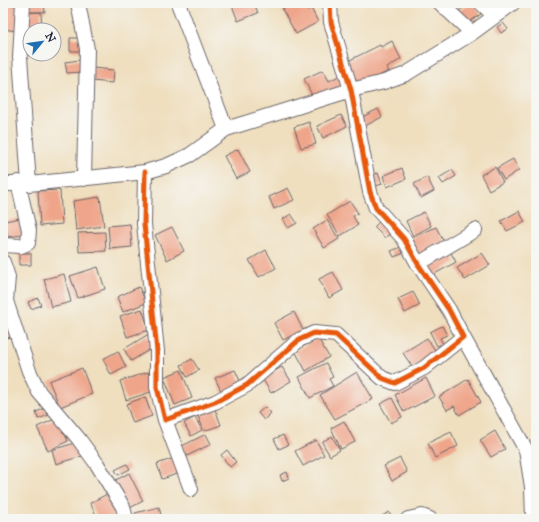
<svg xmlns="http://www.w3.org/2000/svg" width="539" height="522" viewBox="0 0 539 522" font-family="'IM FELL Great Primer',serif">
	<rect width="100%" height="100%" fill="#f6f6f2"/>
	<filter id="ink" filterUnits="userSpaceOnUse"><feTurbulence type="fractalNoise" baseFrequency=".025" numOctaves="2"/><feDisplacementMap in="SourceGraphic" scale="8" xChannelSelector="R" yChannelSelector="G"/><feConvolveMatrix kernelMatrix="1 2 1 2 8 2 1 2 1" color-interpolation-filters="sRGB"/></filter>
	<filter id="wash" filterUnits="userSpaceOnUse"><feTurbulence type="fractalNoise" baseFrequency=".012" numOctaves="4" result="noise"/><feDisplacementMap in="SourceGraphic" scale="16" xChannelSelector="R" yChannelSelector="G"/><feGaussianBlur stdDeviation="0.9" result="paint"/><feColorMatrix in="noise" values="0 0 0 0 0 0 0 0 0 0 0 0 0 0 0 0 0 1.4 0 .05"/><feComposite in="paint" operator="in"/></filter>
	<g filter="url(#wash)">
		<rect width="100%" height="100%" fill="#efdfbf"/>
		<g id="blocks">
			<path fill="#efa58a" d="M28 3H44L45 12H29Z
				M231 3H254L258 13 238 21Z
				M293 3H303L307 10 311 8 318 22 296 34 282 9Z
				M470 3H473L481 14 465 25 456 13Z
				M5 4 20 6 17 31 3 29Z
				M41 12 42 30 25 31 24 13Z
				M503 23 508 29 501 33 497 27Z
				M70 38H82V51H70Z
				M392 41 401 59 387 68 389 71 356 87 344 63 380 45 381 47Z
				M80 60 82 72 67 73 65 62Z
				M93 68 114 70 113 83 92 81Z
				M323 70 329 81 341 75 346 84 314 99 304 79Z
				M378 109 382 117 365 126 360 118Z
				M341 115 347 126 323 138 317 126Z
				M309 122 316 144 301 148 294 127Z
				M238 149 250 172 236 179 224 156Z
				M513 159 519 170 504 180 497 168Z
				M495 167 503 182 489 190 481 175Z
				M402 168 406 179 387 187 383 176Z
				M452 170 456 176 443 184 439 178Z
				M378 173 382 184 373 187 369 176Z
				M427 177 434 191 421 198 414 184Z
				M288 188 294 200 274 209 269 197Z
				M60 190 62 224 40 226 38 191Z
				M100 197 104 226 76 230 73 201Z
				M350 201 358 213 353 216 358 225 340 236 327 215Z
				M519 211 525 222 507 231 501 221Z
				M424 212 431 226 413 236 406 221Z
				M291 214 297 223 288 228 283 219Z
				M20 218 22 235 8 237 5 221Z
				M327 220 339 239 324 248 313 229Z
				M379 222 390 233 385 238 374 227Z
				M130 224 132 247 110 249 108 226Z
				M172 227 184 251 167 260 155 235Z
				M436 227 445 244 417 258 408 240Z
				M105 232 106 251 79 252 78 233Z
				M401 247 404 253 394 257 391 251Z
				M266 250 276 268 259 277 249 260Z
				M450 251 456 262 431 276 425 266Z
				M19 253H31V265H19Z
				M482 253 490 265 465 280 457 268Z
				M98 267 105 289 78 298 70 276Z
				M333 272 343 290 329 298 319 279Z
				M64 274 71 302 51 307 44 279Z
				M139 287 146 303 123 312 117 297Z
				M413 292 420 305 405 313 398 299Z
				M38 298 41 305 31 309 28 302Z
				M142 309 149 330 127 337 120 316Z
				M294 312 303 330 283 340 274 323Z
				M5 318 10 337 3 339V319Z
				M442 326 447 335 440 338 443 344 437 346 430 332Z
				M147 335 154 347 131 361 124 349Z
				M318 338 329 357 306 371 295 351Z
				M427 338 437 353 413 368 403 353Z
				M118 351 126 367 111 375 103 359Z
				M192 359 199 370 187 377 181 365Z
				M326 363 333 377 329 379 333 386 310 398 299 377Z
				M282 367 291 381 271 393 262 378Z
				M82 368 92 394 60 407 49 381Z
				M181 370 192 398 175 405 164 377Z
				M235 370 242 385 222 393 215 378Z
				M148 372 154 391 126 400 120 381Z
				M357 372 373 399 335 419 320 395Z
				M426 378 435 396 404 412 395 395Z
				M468 379 481 402 459 415 454 406 447 410 439 397Z
				M145 397 152 416 133 423 126 404Z
				M392 398 402 417 391 423 380 404Z
				M265 407 271 413 264 420 258 413Z
				M46 408 49 415 38 419 36 412Z
				M215 409 221 425 204 431 198 416Z
				M195 417 202 430 191 436 184 423Z
				M57 418 68 441 48 451 37 427Z
				M344 421 355 442 341 449 331 428Z
				M495 431 505 449 491 457 480 440Z
				M451 432 458 446 435 458 428 443Z
				M206 434 211 444 187 456 182 446Z
				M283 435 288 445 279 449 274 439Z
				M332 436 340 450 330 456 322 442Z
				M316 440 324 455 303 466 295 451Z
				M78 442 82 456 56 464 52 450Z
				M227 450 236 462 230 467 221 455Z
				M174 458 180 473 162 479 157 464Z
				M400 458 407 472 392 481 384 466Z
				M127 464 130 469 118 475 115 470Z
				M287 472 289 478 282 481 280 475Z
				M129 473 143 501 128 509 114 481Z
				M109 493 120 513 109 519H98L90 503Z
				M159 507 162 519H137L135 513Z
				M389 512 393 519H377Z"/>
		</g>
	</g>
	<g filter="url(#ink)">
		<use href="#blocks" fill-opacity="0" stroke="#6a6469" stroke-width="1"/>
		<g fill="none" stroke-linecap="round" stroke-linejoin="round">
			<g stroke="#6a6469" stroke-width="16">
				<path id="minor" d="M23 3 20 57 29 184
					M78 3 87 49 84 179
					M178 3 226 129
					M440 3 472 33
					M481 3 495 16
					M145 172 144 224 157 351V387L165 420 215 402 247 385 299 340 314 333 336 335 382 378 395 383 424 368 463 337 449 310 418 264 404 239 376 208 370 192 351 90 331 22 330 3
					M3 184H29L145 172 166 166 190 155 226 129 351 90 384 82 406 74 472 33 513 3
					M3 245 21 246 28 243 29 230 18 182
					M3 262 8 277 6 301 29 371 39 392 78 438 97 464 123 507 126 519
					M418 264 475 230
					M463 337 526 450 532 487 533 519
					M165 420 191 489
					M408 519 422 516 430 519"/>
			</g>
			<use href="#minor" stroke="#fff" stroke-width="14"/>
			<g stroke="#f6f6f2" stroke-width="8">
				<path id="cycleway" d="M145 172 144 224 157 351V387L165 420 215 402 247 385 299 340 314 333 336 335 382 378 395 383 424 368 463 337 449 310 418 264 404 239 376 208 370 192 351 90 331 22 330 3"/>
			</g>
			<use href="#cycleway" stroke="#e8590c" stroke-width="5"/>
		</g>
	</g>
	<rect width="539" height="522" fill="none" stroke="#f6f6f2" stroke-width="16"/>
	<g transform="translate(42 42) rotate(61)"><circle r="19" fill="#f6f6f2" stroke="#a1a1a9"/>
	<path d="M0-3L7 15L0 10L-7 15Z" fill="#1f6fb2"/>
	<text y="-6" font-size="11" font-weight="bold" text-anchor="middle" fill="#22223b">N</text>
	</g>
</svg>
